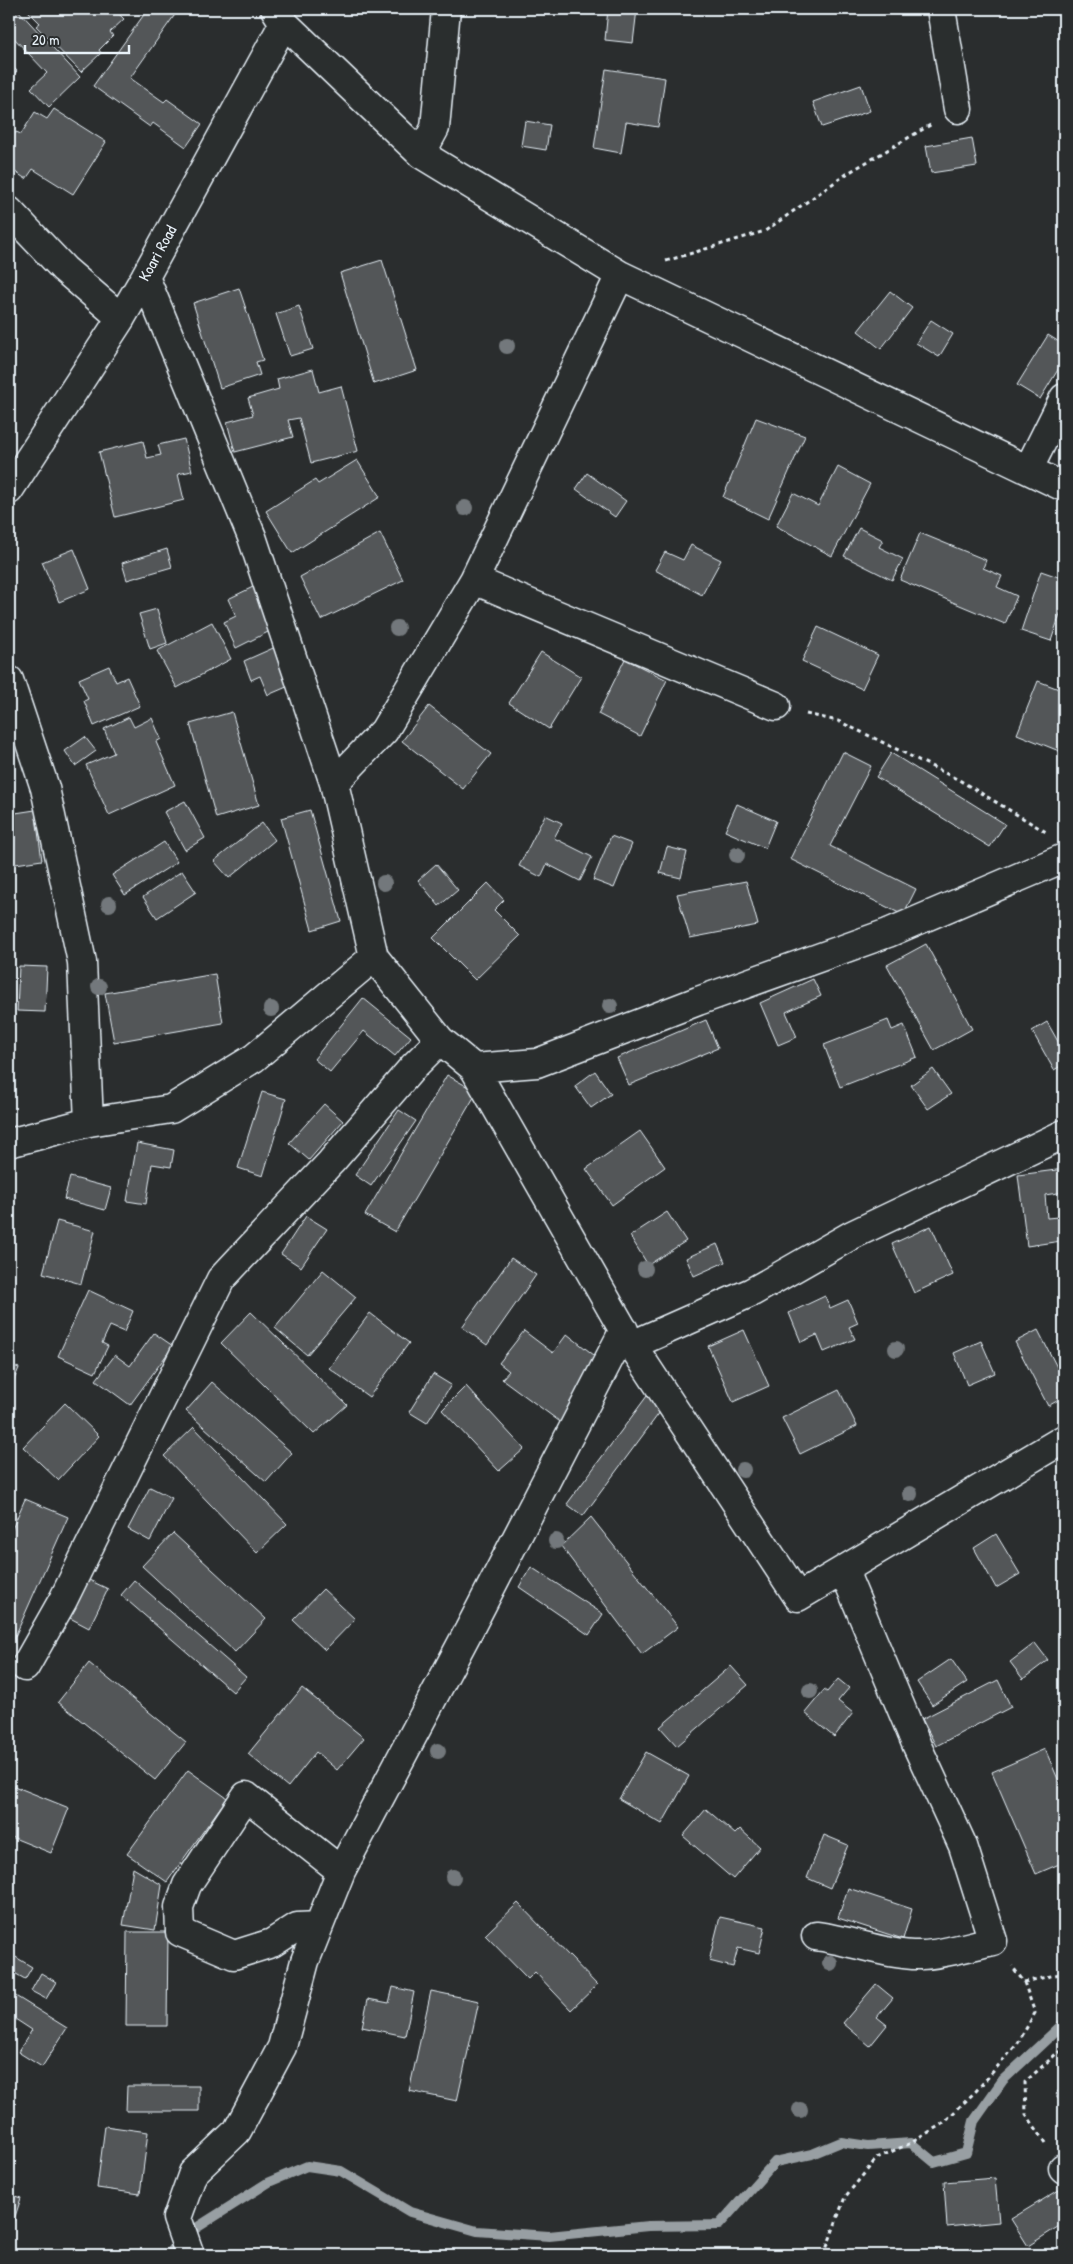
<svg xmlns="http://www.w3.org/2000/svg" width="1073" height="2264" viewBox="0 0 1073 2264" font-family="'Patrick Hand',sans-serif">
	<rect width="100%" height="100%" fill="#2a2d2e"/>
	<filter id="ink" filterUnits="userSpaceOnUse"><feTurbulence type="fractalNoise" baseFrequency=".02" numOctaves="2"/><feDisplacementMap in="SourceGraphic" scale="10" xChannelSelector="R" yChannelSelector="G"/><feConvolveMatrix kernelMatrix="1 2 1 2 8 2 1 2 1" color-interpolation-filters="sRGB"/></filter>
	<g filter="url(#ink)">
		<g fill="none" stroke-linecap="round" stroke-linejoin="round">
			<path stroke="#989fa3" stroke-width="10" d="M169 2255 182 2237 269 2182 307 2166 341 2171 410 2212 477 2231 549 2236 648 2226 719 2225 775 2162 812 2154 841 2142 868 2146 911 2143 934 2162 966 2153 974 2121 1003 2080 1064 2023"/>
		</g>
		<path fill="#535759" stroke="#e8f1f8" d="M9 9H17L80 77 49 107 31 88 47 73 12 36 9 39Z
			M26 9H114L124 19 110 32 113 36 99 50 101 53 81 72 36 26 40 23Z
			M148 9H179L130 78 164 102 167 99 202 124 186 147 153 123 150 127 93 86Z
			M608 9H637L633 43 605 40Z
			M9 63 17 71 9 80Z
			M606 69 665 78 658 127 626 122 621 153 594 148Z
			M9 85 17 92 9 100Z
			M861 85 870 111 822 127 813 102Z
			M54 109 106 142 73 194 33 169 26 179 9 168V143L16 132 21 134 35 112 47 119Z
			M525 121 550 125 546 150 521 146Z
			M972 138 977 166 931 173 926 146Z
			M382 260 417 370 374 384 340 273Z
			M239 288 263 360 256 362 260 375 220 388 193 303Z
			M890 291 912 308 881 349 858 331Z
			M299 306 313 349 290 356 276 314Z
			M931 320 953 334 939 357 916 343Z
			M1048 335 1064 345V360L1040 399 1017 385Z
			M313 369 319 392 341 386 358 451 311 463 299 418 288 420 293 437 235 452 227 422 253 415 248 398 279 389 277 379Z
			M756 418 805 436 768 519 723 497Z
			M184 439 192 471 178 474 184 500 115 517 99 452 143 441 147 458 161 455 158 445Z
			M357 460 380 497 292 553 266 511 315 480 318 484Z
			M838 467 870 484 832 556 776 526 793 493 818 506Z
			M587 473 626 501 615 517 576 489Z
			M859 528 883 540 879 547 903 559 892 580 844 556Z
			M380 533 403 580 321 620 300 577Z
			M920 533 986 560 983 568 1002 576 997 587 1017 596 1005 624 900 580Z
			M691 545 721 560 702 595 655 570 665 552 683 560Z
			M74 549 90 589 59 602 42 562Z
			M167 549 172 567 127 580 122 563Z
			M1041 571 1064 579V602L1051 641 1021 631Z
			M253 587 274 629 236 648 224 622 236 616 228 599Z
			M157 609 167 643 150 649 139 614Z
			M212 622 231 659 177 688 157 651Z
			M818 627 878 655 862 689 802 661Z
			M280 645 296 683 268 695 260 676 251 680 244 661Z
			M541 652 581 677 549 729 509 703Z
			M625 659 667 680 640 736 598 714Z
			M109 666 116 682 127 677 140 706 94 726 84 701 88 699 79 679Z
			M1038 681 1064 691V753L1017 734Z
			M429 706 491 754 463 789 402 741Z
			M232 712 259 805 216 818 190 724Z
			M129 717 134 727 152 718 161 739 156 742 175 785 109 815 86 765 114 753 104 729Z
			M85 737 96 751 75 766 65 751Z
			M843 752 871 766 830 846 916 889 903 915 790 859Z
			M891 753 1005 824 990 847 876 777Z
			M185 801 205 838 185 850 164 812Z
			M737 804 776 821 765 848 725 831Z
			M35 810 42 860 9 865V814Z
			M310 810 341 921 312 930 281 818Z
			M545 815 562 823 554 838 592 857 580 881 547 864 541 877 519 866Z
			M262 823 275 840 229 878 214 861Z
			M611 836 632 844 614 888 593 880Z
			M164 842 177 862 125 895 112 875Z
			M667 847 687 852 681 878 660 873Z
			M436 864 458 890 439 906 418 880Z
			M182 871 196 892 157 918 143 897Z
			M746 881 758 925 690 938 677 894Z
			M488 883 504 900 494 910 520 936 475 980 433 938Z
			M926 944 972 1029 934 1050 887 965Z
			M19 966 47 967 45 1012 17 1011Z
			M215 974 223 1023 114 1042 105 993Z
			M813 979 821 996 786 1012 797 1037 778 1045 760 1003Z
			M363 998 411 1037 395 1056 364 1031 330 1072 314 1059Z
			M706 1020 718 1048 629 1085 617 1058Z
			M888 1020 892 1030 904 1025 917 1057 840 1087 824 1045Z
			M1047 1022 1064 1052V1064L1054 1070 1032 1031Z
			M933 1069 951 1094 928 1109 911 1085Z
			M595 1071 611 1094 591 1108 575 1086Z
			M447 1075 477 1092 395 1232 365 1215Z
			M262 1092 286 1099 263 1176 238 1168Z
			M324 1104 343 1121 309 1160 289 1143Z
			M399 1110 416 1121 371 1186 355 1175Z
			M640 1131 665 1167 612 1205 586 1169Z
			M137 1143 174 1150 171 1167 152 1164 146 1204 127 1201Z
			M1064 1169V1192L1045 1195 1047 1218 1058 1217 1061 1241 1027 1246 1018 1175Z
			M70 1177 111 1188 105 1210 64 1199Z
			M9 1212 14 1214 9 1231Z
			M667 1212 686 1241 648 1265 630 1236Z
			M306 1216 327 1229 301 1267 281 1254Z
			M57 1221 95 1231 81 1284 43 1273Z
			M931 1226 953 1275 914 1293 892 1244Z
			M717 1244 725 1262 694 1276 686 1258Z
			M511 1258 536 1275 487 1345 462 1327Z
			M323 1270 356 1297 307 1355 275 1328Z
			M88 1290 133 1311 124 1332 110 1326 102 1343 108 1346 95 1373 58 1356Z
			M825 1296 830 1308 848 1300 858 1323 849 1327 855 1339 824 1352 817 1335 801 1342 789 1313Z
			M251 1312 347 1405 314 1434 221 1343Z
			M370 1313 409 1343 369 1397 329 1368Z
			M744 1330 769 1386 733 1402 708 1346Z
			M1038 1330 1064 1381V1397L1048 1406 1015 1342Z
			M524 1331 553 1353 567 1334 599 1359 563 1424 502 1379 509 1371 499 1363Z
			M154 1333 173 1346 130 1405 96 1380 115 1355 130 1366Z
			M981 1341 995 1373 967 1385 954 1353Z
			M9 1364 19 1368 11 1387 9 1386Z
			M433 1374 451 1385 427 1423 409 1412Z
			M212 1382 292 1453 266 1482 186 1411Z
			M466 1386 524 1449 499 1471 442 1410Z
			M839 1390 857 1426 800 1454 782 1418Z
			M647 1396 663 1408 583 1516 567 1504Z
			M65 1403 99 1436 58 1480 23 1447Z
			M194 1427 287 1524 257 1553 164 1456Z
			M150 1487 172 1498 150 1541 128 1529Z
			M25 1499 68 1517 9 1650V1536Z
			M591 1517 678 1627 642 1654 561 1546Z
			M173 1533 266 1619 235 1652 142 1566Z
			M996 1534 1020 1574 996 1588 974 1548Z
			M531 1567 603 1614 589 1635 519 1587Z
			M89 1580 108 1589 89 1628 70 1618Z
			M134 1580 246 1677 233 1692 121 1595Z
			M323 1589 355 1619 325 1650 293 1620Z
			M1035 1643 1048 1660 1023 1679 1010 1662Z
			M951 1659 967 1682 932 1705 917 1682Z
			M89 1663 186 1742 155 1780 58 1702Z
			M731 1666 748 1685 677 1746 660 1727Z
			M838 1679 849 1688 838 1701 853 1713 834 1737 805 1713 824 1690 827 1692Z
			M998 1680 1011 1707 936 1746 922 1719Z
			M302 1688 364 1738 337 1770 316 1752 288 1787 248 1754Z
			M1045 1749 1064 1793V1862L1036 1874 992 1772Z
			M646 1752 689 1776 662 1824 619 1799Z
			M188 1770 227 1798 167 1882 127 1854Z
			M9 1784 69 1808 51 1853 9 1836Z
			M706 1809 735 1834 740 1829 760 1847 733 1879 683 1836Z
			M824 1835 848 1845 830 1888 807 1878Z
			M133 1868 162 1885 155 1930 123 1925Z
			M848 1888 912 1909 903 1939 838 1918Z
			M518 1903 597 1985 571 2010 535 1972 528 1979 485 1935Z
			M720 1917 765 1927 759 1953 738 1948 733 1967 709 1961Z
			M127 1932H168L167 2026H126Z
			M9 1953 32 1967 25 1979 9 1970Z
			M41 1973 56 1982 46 1999 31 1991Z
			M876 1984 893 1998 877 2017 887 2025 870 2046 843 2023Z
			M393 1987 414 1992 405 2036 362 2027 368 1999 389 2003Z
			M431 1991 479 2001 457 2101 409 2091Z
			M9 1992 67 2028 42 2067 18 2052 32 2030 9 2015Z
			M1064 2085V2103L1063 2104 1055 2094Z
			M127 2086H199V2111H126Z
			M105 2126 148 2132 140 2194 97 2188Z
			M995 2178 999 2222 947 2227 944 2182Z
			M1059 2190 1064 2200V2223L1028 2246 1011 2219Z
			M9 2194 21 2198 12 2226H9Z"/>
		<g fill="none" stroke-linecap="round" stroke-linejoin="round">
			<g stroke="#e8f1f8" stroke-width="31">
				<path id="minor" d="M941 9 958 109
					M284 23 421 154 620 275 1064 487
					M421 154 435 128 446 9
					M9 211 64 269 121 318
					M145 277 252 537 334 783 374 957 440 1040 474 1068 632 1345 798 1597 1064 1439
					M1029 468 1064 398
					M9 490 121 318 145 277 284 23 275 9
					M474 580 776 706
					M9 680 45 788 82 962 89 1122
					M334 783 384 731 474 580 620 275
					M474 1068 537 1063 698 1001 888 933 1064 858
					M9 1143 89 1122 171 1109 254 1058 374 957
					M632 1345 752 1292 852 1235 1064 1134
					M25 1667 63 1600 221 1279 331 1162 414 1066 440 1040
					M319 1926 297 1927 272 1943 234 1955 180 1932 179 1907 187 1885 246 1796 341 1871
					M816 1936C850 1940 888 1956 922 1955 941 1955 973 1945 993 1941L963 1846 917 1746 844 1571
					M1063 2168 1064 2169
					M190 2255 177 2218 193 2173 237 2131 282 2047 305 1961 341 1871 470 1628 624 1330"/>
			</g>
			<path stroke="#e8f1f8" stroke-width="3" stroke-dasharray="4 4" stroke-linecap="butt" d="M666 261 765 231 848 173 932 124
				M806 714 838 721 876 739 959 780 1046 832
				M1024 1982 1064 1973
				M1046 2143 1026 2114 1025 2082 1056 2054 1064 2050
				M824 2255 845 2197 877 2158 911 2143 942 2124 976 2091 1018 2043 1035 2013 1024 1982 1012 1966"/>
			<use href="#minor" stroke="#2a2d2e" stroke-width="28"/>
		</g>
		<g fill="#73787b">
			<circle cx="507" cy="346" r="8"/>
			<circle cx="465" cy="508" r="8"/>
			<circle cx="397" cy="628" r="8"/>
			<circle cx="737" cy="855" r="8"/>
			<circle cx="384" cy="883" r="8"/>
			<circle cx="109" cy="904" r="8"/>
			<circle cx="99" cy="987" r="8"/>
			<circle cx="610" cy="1006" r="8"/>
			<circle cx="271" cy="1009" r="8"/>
			<circle cx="645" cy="1269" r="8"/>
			<circle cx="896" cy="1349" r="8"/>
			<circle cx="743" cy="1470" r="8"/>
			<circle cx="910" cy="1494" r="8"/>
			<circle cx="556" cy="1541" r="8"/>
			<circle cx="810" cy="1691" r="8"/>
			<circle cx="438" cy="1751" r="8"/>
			<circle cx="453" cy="1877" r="8"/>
			<circle cx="830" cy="1963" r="8"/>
			<circle cx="800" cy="2110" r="8"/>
		</g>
	</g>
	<g text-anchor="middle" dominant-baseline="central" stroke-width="4" stroke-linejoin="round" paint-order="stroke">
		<g font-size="16" fill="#e8f1f8" stroke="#2a2d2e">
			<text transform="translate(157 253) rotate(-61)">Koari Road</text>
		</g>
	</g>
	<rect width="1073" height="2264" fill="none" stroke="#2a2d2e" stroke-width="30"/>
	<rect x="15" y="15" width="1043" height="2234" fill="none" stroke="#e8f1f8" stroke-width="2" filter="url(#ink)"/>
	<path d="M25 45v8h104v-8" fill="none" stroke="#e8f1f8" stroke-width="2.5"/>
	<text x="32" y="45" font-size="15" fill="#e8f1f8" stroke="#2a2d2e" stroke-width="4" paint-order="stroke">20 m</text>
</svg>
